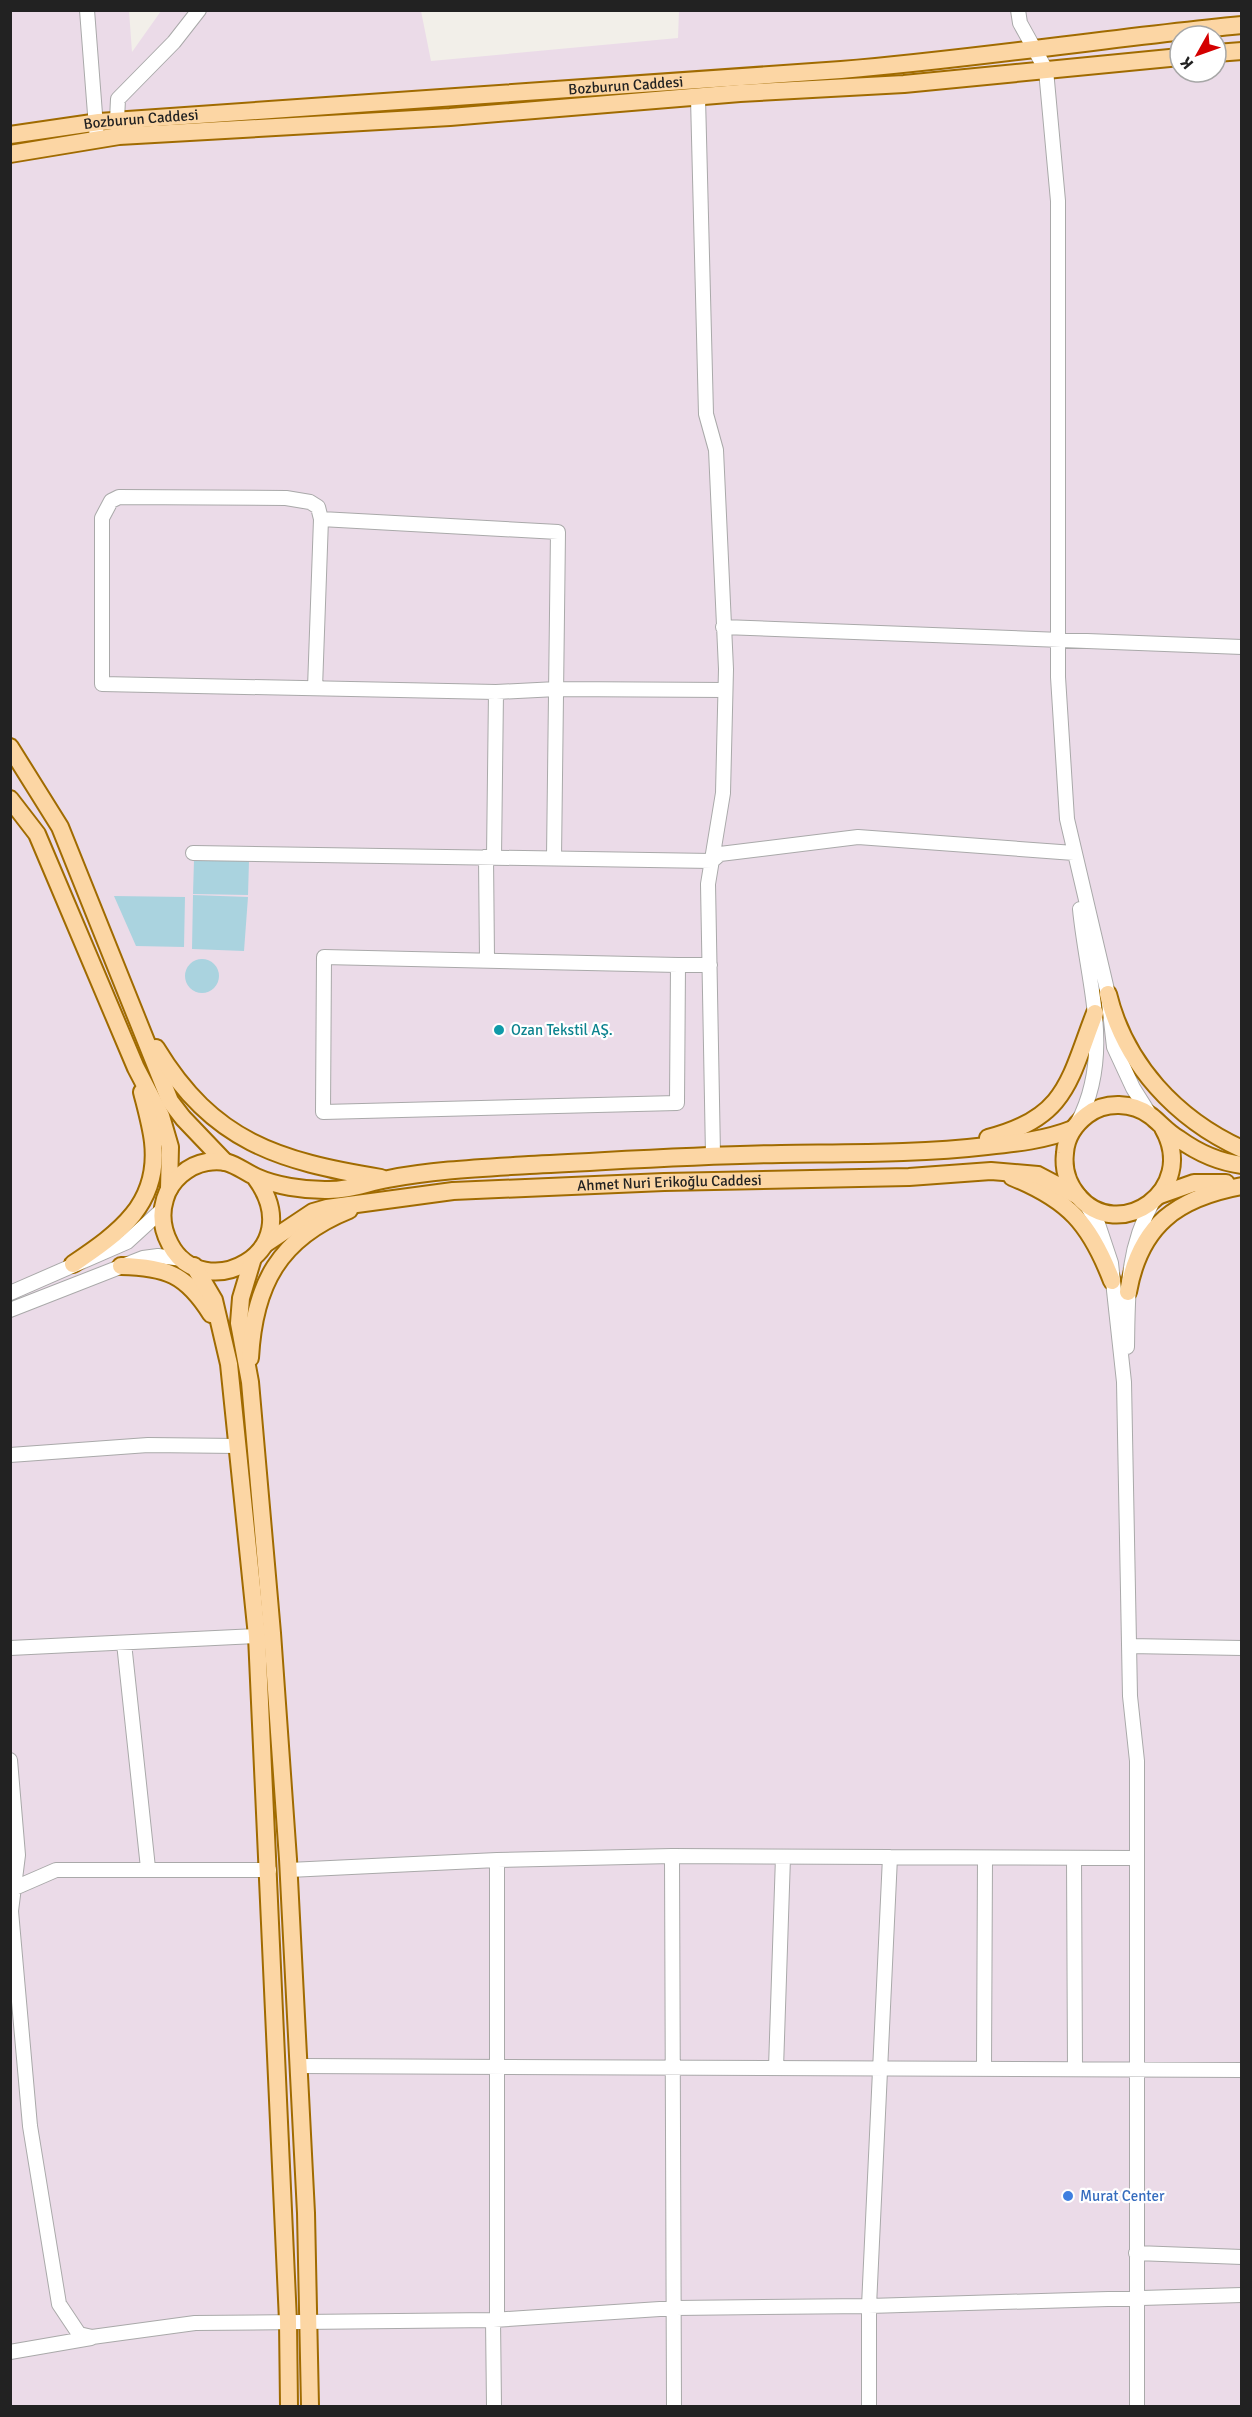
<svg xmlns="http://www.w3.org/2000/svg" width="1252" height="2417" viewBox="0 0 1252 2417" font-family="Signika,sans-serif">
	<rect width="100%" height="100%" fill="#f2efe9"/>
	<path fill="#ebdbe8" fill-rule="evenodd" d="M11 11H129L132 52 161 11H421L431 61 678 38 679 11H1241V2406H11ZM1180 36H1216V72H1180Z"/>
	<path fill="#aad3df" d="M194 860 249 861 248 895 193 894Z
		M193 895 248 897 244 951 192 949Z
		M114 896 185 897 184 947 136 946Z
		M185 976a17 17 0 1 1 34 0a17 17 0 1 1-34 0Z"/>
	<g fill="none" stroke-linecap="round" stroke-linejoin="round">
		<g stroke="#a9a9a9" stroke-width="16">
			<path id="minor" d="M87 10 97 140
				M1018 10 1020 23 1046 70 1058 201V677L1067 819 1108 994 1114 1047 1133 1088 1150 1115
				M698 98 706 414 716 450 726 669 723 793 708 884 713 1155
				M117 120 118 99 174 42 199 10
				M321 519 558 532 554 858
				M723 627 1242 647
				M315 688 321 519 318 507 310 502 286 498 119 497 111 501 102 518V684L496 692 494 857
				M496 692 557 689 725 690
				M193 853 712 861 720 854 858 837 1074 853
				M486 857 487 959
				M324 957 678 965 677 1103 323 1112Z
				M678 965H710
				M1078 1122C1114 1053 1087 982 1080 909
				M1086 1204 1098 1224 1111 1263 1124 1382 1130 1696 1137 1761V2406
				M10 1293 127 1242 162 1210
				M10 1310 143 1258 158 1256 183 1259
				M1127 1347C1128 1293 1126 1251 1153 1201
				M10 1455 148 1445 238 1446
				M124 1643 148 1868
				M1129 1646 1242 1648
				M10 1648 257 1636
				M10 1760 18 1855 11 1911 30 2126 59 2304 79 2334 92 2337 195 2323 493 2320 675 2308 869 2306 1242 2295
				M672 1856 674 2406
				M1074 1858 1075 2069
				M289 1870 497 1860 672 1856 1137 1858
				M10 1890 56 1870H269
				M299 2066 1242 2070
				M776 2068 783 1857
				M984 2068 985 1858
				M1136 2253 1242 2257
				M497 2319V1860
				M493 2320 494 2406
				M10 2352 91 2338
				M869 2406V2306L890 1857"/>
		</g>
		<g stroke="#a06b00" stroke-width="20">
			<g id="major">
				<path d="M1216 53 1242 51"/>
				<path id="s1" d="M10 135 99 122C346 103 594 89 841 70 975 59 1107 38 1242 25"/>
				<path d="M10 154 119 136 450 117 740 93 904 84 1180 57"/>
				<path d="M10 747 60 827 170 1101 183 1118 225 1162"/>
				<path d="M10 799 37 834 136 1068 161 1116 170 1147 169 1189"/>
				<path d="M1108 994C1125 1064 1176 1119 1242 1149"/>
				<path d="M156 1048C213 1142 278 1161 381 1178"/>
				<path d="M1163 1128C1199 1191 1118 1244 1078 1196 1068 1184 1063 1169 1065 1153 1066 1137 1074 1125 1087 1115 1105 1101 1133 1102 1151 1116 1160 1123 1168 1133 1179 1139 1197 1152 1219 1162 1242 1165"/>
				<path d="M988 1138C1067 1118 1069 1080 1095 1013"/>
				<path d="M255 1177C312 1254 202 1306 170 1244 162 1229 160 1215 165 1199 170 1181 188 1165 207 1162 230 1158 237 1168 256 1177 276 1186 303 1190 325 1190 347 1191 366 1183 388 1179 434 1170 482 1168 529 1165 613 1161 697 1155 781 1154 850 1153 919 1154 987 1146 1017 1143 1045 1140 1073 1129"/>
				<path d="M1012 1177C1069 1200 1090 1224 1112 1281"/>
				<path d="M1160 1195 1194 1183H1226"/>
				<path id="s2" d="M265 1244 313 1212 327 1208 453 1191 664 1182 909 1177 991 1171 1038 1175 1078 1196"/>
				<path d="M253 1258 241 1298 239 1323 250 1382 272 1633 288 1859 306 2213 310 2406"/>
				<path d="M73 1264C119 1233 160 1204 153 1142 151 1125 146 1108 142 1092"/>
				<path d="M121 1266C166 1267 186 1274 211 1314"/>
				<path d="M194 1266 214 1300 229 1364 257 1636 288 2321 289 2406"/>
				<path d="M1128 1292C1140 1225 1177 1198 1242 1186"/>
				<path d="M250 1358C254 1285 279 1238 349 1210"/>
			</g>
		</g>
		<use href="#minor" stroke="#fff" stroke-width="14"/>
		<use href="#major" stroke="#fcd6a4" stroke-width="16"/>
	</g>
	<circle fill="#0f9aa8" stroke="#fff" stroke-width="2" cx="499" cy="1030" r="6"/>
	<circle fill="#3f7fe0" stroke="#fff" stroke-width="2" cx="1068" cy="2196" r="6"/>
	<g text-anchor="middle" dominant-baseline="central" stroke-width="4.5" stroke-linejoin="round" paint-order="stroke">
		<g font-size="15" fill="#222" stroke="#fff">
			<text stroke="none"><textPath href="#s1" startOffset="618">Bozburun Caddesi</textPath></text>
			<text stroke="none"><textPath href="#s1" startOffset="132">Bozburun Caddesi</textPath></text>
			<text stroke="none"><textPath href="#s2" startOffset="416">Ahmet Nuri Erikoğlu Caddesi</textPath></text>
		</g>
		<g font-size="15" fill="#0d838f" stroke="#fff" text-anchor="start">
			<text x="511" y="1030">Ozan Tekstil AŞ.</text>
		</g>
		<g font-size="15" fill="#366cbe" stroke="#fff" text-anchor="start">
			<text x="1080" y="2196">Murat Center</text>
		</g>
	</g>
	<rect width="1252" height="2417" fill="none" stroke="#222222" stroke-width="24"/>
	<g transform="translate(1198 54) rotate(230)"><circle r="28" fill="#ffffff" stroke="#a7a7a7" stroke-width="1.5"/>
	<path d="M0-4.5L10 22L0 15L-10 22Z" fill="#d40000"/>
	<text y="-9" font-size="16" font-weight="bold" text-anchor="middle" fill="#222222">K</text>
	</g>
</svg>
